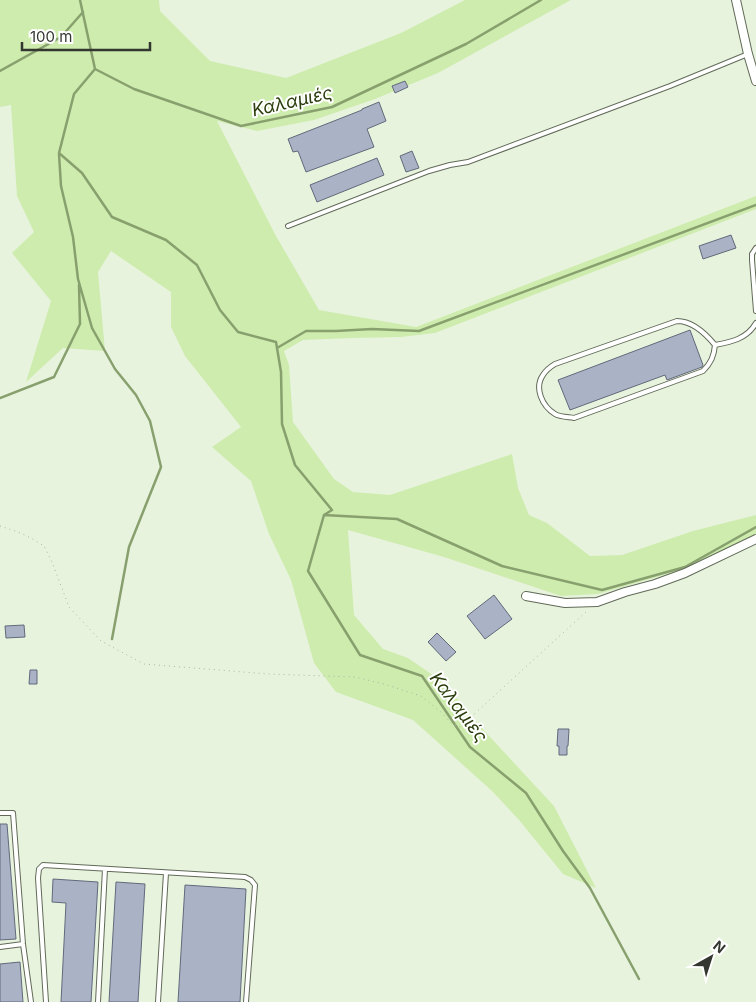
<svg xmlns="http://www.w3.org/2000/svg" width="756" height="1002" viewBox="0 0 756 1002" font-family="Inter,sans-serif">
	<rect width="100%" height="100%" fill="#e8f3de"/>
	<path fill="#ceecae" d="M0 0H159L160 11 210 61 286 78 401 33 465 0H571L438 73 375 99 314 120 257 131 217 121 276 236 319 310 416 327 756 196V209L435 333 401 337 352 338 303 340 284 351 289 365 293 422 334 479 353 492 390 495 512 454 518 488 529 515 547 523 590 556 622 555 693 531 756 515V534L688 568 598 594 561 596 444 557 348 530 354 615 383 649 408 658 443 682 478 724 554 806 596 888 563 874 519 820 492 791 413 720 336 692 314 663 291 580 269 534 251 481 212 447 241 427 185 356 171 327V292L111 251 98 272 105 351 63 348 26 382 51 301 12 253 34 232 17 196 11 105 0 107Z"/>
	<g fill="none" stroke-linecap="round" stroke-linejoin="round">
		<path stroke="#88a06e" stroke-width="2.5" d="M80 0 95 69
			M541 0 466 44 332 107 241 126 134 89 95 69 74 94 59 153 82 173 112 217 166 240 197 265 220 310 238 332 276 342 281 372 282 424 295 465 332 510 324 515 308 571 360 655 422 676 470 747 526 793 563 851 590 888 639 979
			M0 71 61 37 83 12
			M59 154 61 186 73 237 78 279
			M78 279 92 328 115 369 136 395 150 421 161 467 129 547 112 639
			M277 348 306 331H336L372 329 419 331 756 205
			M0 398 54 377 80 324 79 285
			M324 515 397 519 502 566 602 590 685 567 756 527"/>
	</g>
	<path fill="#aab3c6" stroke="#61697a" d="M405 81 408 87 395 93 392 86Z
		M379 102 386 121 367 129 374 147 306 172 298 151 293 152 288 139 362 110V109Z
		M412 151 419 168 406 172 400 156Z
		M377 158 384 175 317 202 310 185Z
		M731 235 736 248 703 259 699 246Z
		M690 330 703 365 702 367 667 380 665 375 570 410 558 380Z
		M494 595 512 619 485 639 467 616Z
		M24 625 25 637 6 638 5 626Z
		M437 633 456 652 446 661 428 642Z
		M30 670H37V684H29Z
		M558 729H569L568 746H567V755H559V746H557Z
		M0 824H7L16 939 0 940Z
		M53 879 98 882 91 1002H61L66 903 52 902Z
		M116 882 145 884 138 1002H109Z
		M185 885 246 889 240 1002H178Z
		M20 962 23 1002H0V964Z"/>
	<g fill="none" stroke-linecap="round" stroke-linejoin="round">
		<g stroke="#616a58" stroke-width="6">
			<path id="service" d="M288 226 429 171 450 165 468 162 670 86 748 54
				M756 248 752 254V260L756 311
				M677 321C693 321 706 334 715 345 714 356 711 363 703 371L574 418C568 417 560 417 555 414 542 406 534 388 543 375 546 370 550 367 555 364Z
				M715 345C731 342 747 339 756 323
				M0 813H13L23 944 31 1002
				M0 947 23 944
				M46 1002 38 878 39 869 43 865 245 877 251 880 255 885 246 1002
				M98 1002 105 869
				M158 1002 166 873"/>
		</g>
		<g stroke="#616a58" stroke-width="10">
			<path id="minor" d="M736 0 748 54 756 81
				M526 596 565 603 597 602 625 592 655 584 685 573 756 539"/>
		</g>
		<path stroke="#acb5a4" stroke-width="1" stroke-dasharray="1 4" stroke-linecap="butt" d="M0 526 18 532 31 538 44 546 52 562 69 607 101 641 144 664 268 674 355 677 384 684 421 696 441 712 451 723 460 727 587 611"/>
		<use href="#service" stroke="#fff" stroke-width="4"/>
		<use href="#minor" stroke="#fff" stroke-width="8"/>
	</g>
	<g text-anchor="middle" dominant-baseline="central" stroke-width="4" stroke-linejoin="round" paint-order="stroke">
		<g font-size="18" font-style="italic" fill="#2a3d0c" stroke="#fff">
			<text transform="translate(292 101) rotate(-13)">Καλαμιές</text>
			<text transform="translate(459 707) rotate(53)">Καλαμιές</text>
		</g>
	</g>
	<g transform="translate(711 957) rotate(39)" stroke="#ffffff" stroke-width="4" paint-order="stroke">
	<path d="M0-4L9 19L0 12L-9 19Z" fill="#33372f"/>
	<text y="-8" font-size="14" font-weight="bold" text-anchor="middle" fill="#33372f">N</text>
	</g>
	<path d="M22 42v8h128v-8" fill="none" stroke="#33372f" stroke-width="2.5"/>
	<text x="30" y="42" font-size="15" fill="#33372f" stroke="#ffffff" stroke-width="4" paint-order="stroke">100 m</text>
</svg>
